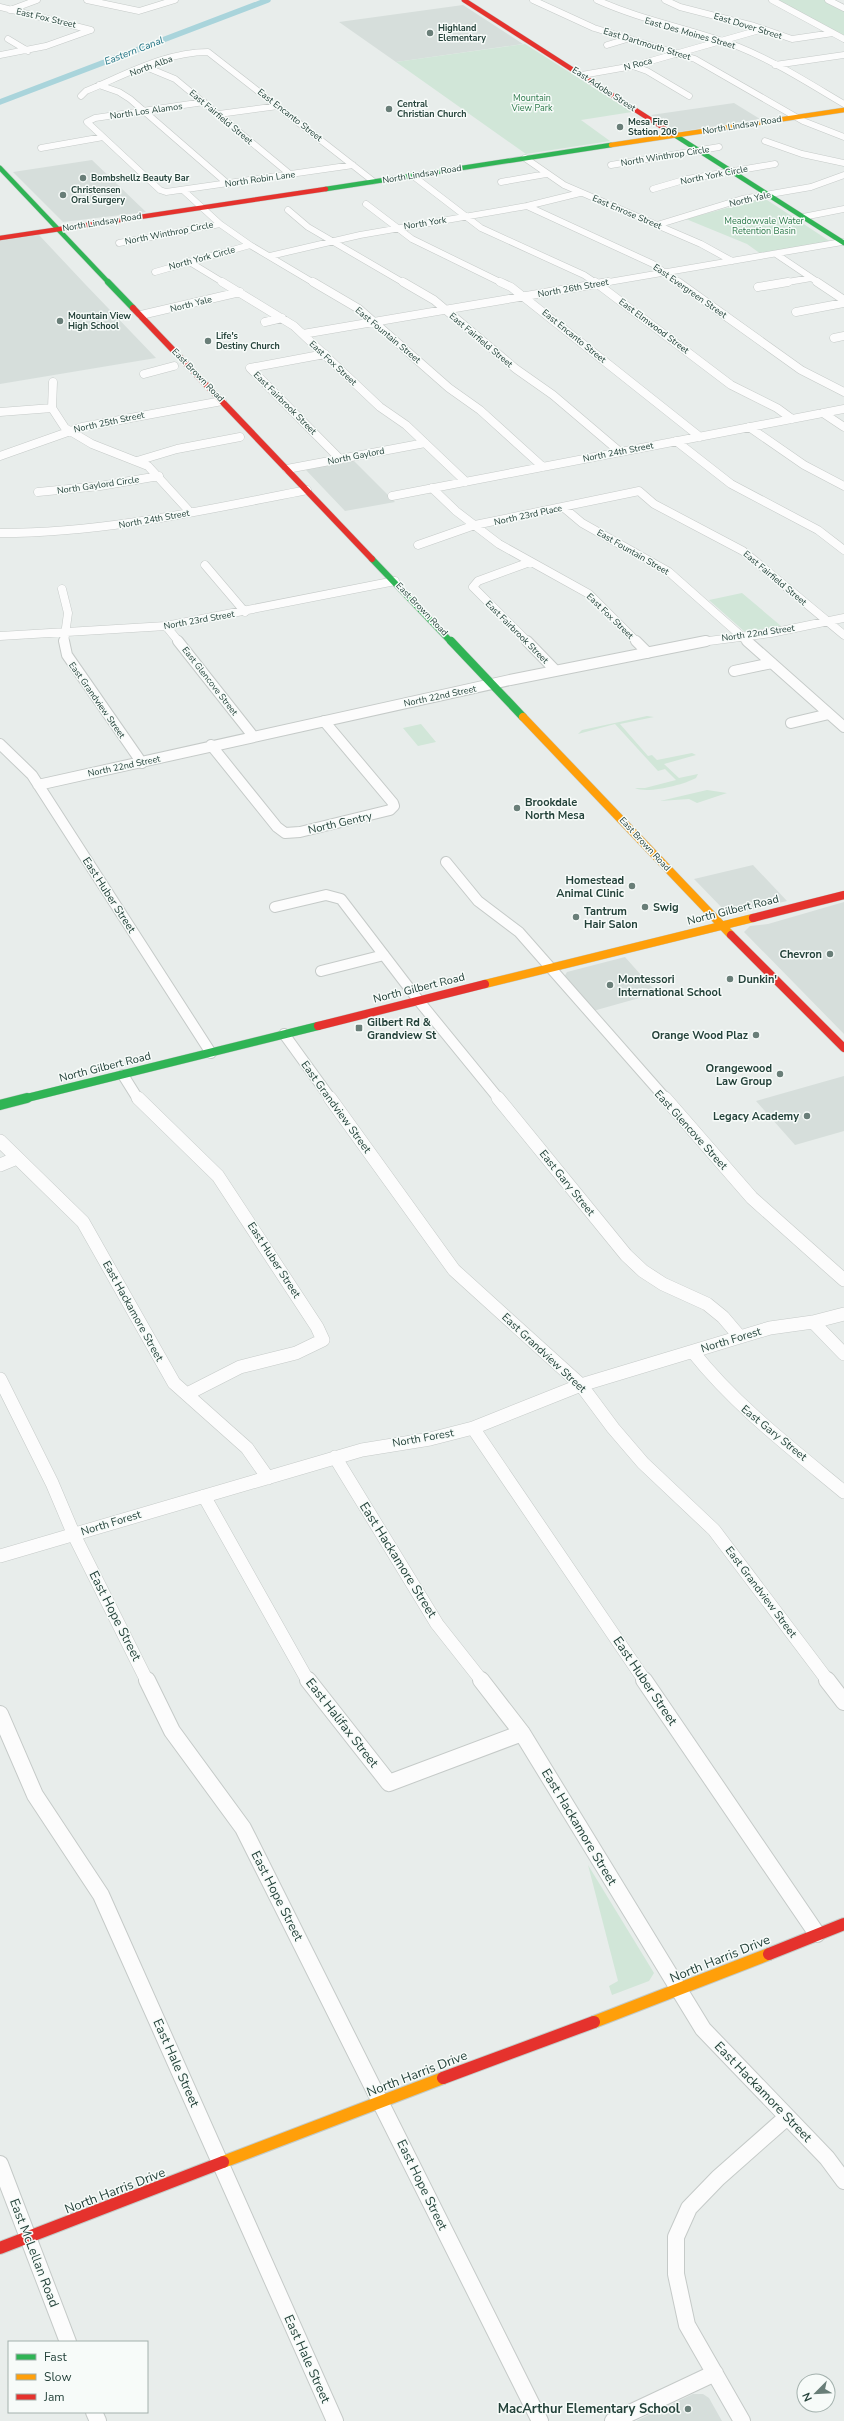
<svg xmlns="http://www.w3.org/2000/svg" width="844" height="2421" viewBox="0 0 844 2421" font-family="'Nunito Sans',sans-serif">
	<rect width="100%" height="100%" fill="#e8edeb"/>
	<path fill="#d6dedb" d="M463 5 523 44 396 62 339 22Z
		M734 103 760 119 677 132 651 115Z
		M92 160 146 212 63 222 13 172Z
		M39 235 85 284 156 358 0 384V241Z
		M353 460 395 502 345 511 305 469Z
		M753 865 787 901 736 913 726 912 694 879Z
		M844 902V1034L744 932 750 926 768 924Z
		M625 957 657 993 593 1011 564 977 567 972Z
		M844 1076V1131L795 1145 756 1101Z
		M693 2394H703L709 2398 722 2421H636Z"/>
	<path fill="#d1e6d8" d="M774 0H825L844 10V38Z
		M525 44 632 112 581 120 610 141 526 154 396 62Z
		M764 198 831 242 761 254 747 244 686 219Z
		M742 593 781 626 745 632 709 600Z
		M647 716 654 717 620 724 648 756 652 755 657 760 692 753 696 755 664 764 679 778 698 774 696 778C683 785 648 794 635 788H645L676 780 665 769 658 771 615 724 578 734 582 730Z
		M421 724 436 742 418 746 403 728Z
		M707 790 727 793 697 803 689 799 660 801Z
		M588 1865 654 1973 649 1981 612 1995 609 1986 618 1981Z"/>
	<g fill="none" stroke-linecap="round" stroke-linejoin="round">
		<path stroke="#a9d4db" stroke-width="5.5" d="M0 102 268 0"/>
		<g stroke="#c5cac8" stroke-width="7">
			<path id="street-far4" d="M87 0 139 11 175 0
				M533 0 594 28 695 59 803 121 844 137
				M597 0C643 21 693 29 739 47 776 62 810 84 844 104
				M665 0 680 7 754 26 792 39 833 33
				M772 0 844 39
				M828 0 844 8
				M0 7 91 30
				M10 10 37 0
				M8 39 28 51
				M607 45 627 39
				M0 55 46 46 91 30
				M775 65 844 55
				M633 66 647 71 689 96
				M146 67 175 79 291 175
				M582 75 633 66 763 29
				M99 85 119 92 130 99 228 184
				M81 96 86 91C125 75 165 52 208 52L373 181
				M204 102 95 118 87 122 160 190 166 192 353 165
				M219 114 278 106
				M765 141 802 154 844 163
				M41 148 103 137
				M525 158 564 185 701 244 732 261
				M611 165 719 147
				M412 175 481 228 584 275 596 283
				M501 182 546 174
				M653 189 687 179 775 164
				M184 191 220 224 250 245 314 283
				M366 204 412 239 502 283
				M527 206 653 264 679 283
				M288 210 308 227 404 283
				M803 217 844 209
				M657 225 742 199 811 187 844 175
				M119 243 220 224
				M776 254 819 283
				M270 256 360 235 527 206 580 193
				M188 261 224 283
				M155 272 250 245
				M603 283 842 242
				M782 283 811 278"/>
		</g>
		<g stroke="#c5cac8" stroke-width="9">
			<path id="street-far3" d="M222 282 294 326 380 407 406 425 466 482
				M313 282 359 309 449 388 480 410 543 467
				M403 282 434 300 516 369 553 395 620 452
				M500 282 511 287 700 437
				M595 282 731 385 777 408 792 419
				M678 282 801 370 844 392
				M817 282 844 300
				M758 287 788 282
				M796 312 844 303
				M141 315 240 292
				M265 322 282 318
				M303 334 608 282
				M834 338 844 336
				M325 354 250 368 340 459
				M144 374 174 366
				M53 382 52 408 65 428 92 444 148 466 190 512
				M0 412 52 408
				M823 413 844 427
				M749 427 804 465 844 486
				M676 441 731 484 818 530 844 550
				M0 456 82 427 222 401
				M137 461 177 449 240 437
				M287 469 425 443
				M432 488 456 511 499 544 589 594 637 642
				M38 492 100 486 159 476
				M392 496 844 409
				M563 507 582 523 669 572 748 642
				M0 533C105 533 205 510 307 490
				M418 545 475 525 639 491 654 504 743 551 844 635
				M205 565 245 612
				M62 589 68 613 64 642
				M166 626 179 642
				M0 636 166 626 395 581
				M528 642 473 587 478 581 530 562
				M701 642 771 633 844 618"/>
		</g>
		<g stroke="#c5cac8" stroke-width="12">
			<path id="street-far2" d="M64 641 67 655 142 763
				M178 641 253 736
				M527 641 556 671
				M636 641 648 653
				M747 641 844 727
				M734 671 772 663
				M791 723 829 714
				M0 744 32 775 211 1053
				M211 745 277 827 285 833 300 832 390 810 394 806 393 803 324 721
				M38 785 510 680 706 641
				M446 862 478 901 519 932 666 1099
				M275 907 326 895 341 899 419 1001 499 1099
				M321 971 384 955
				M284 1034 331 1099
				M123 1075 138 1099"/>
		</g>
		<g stroke="#c5cac8" stroke-width="14">
			<path id="street-far1" d="M138 1098 218 1176 317 1327 323 1340 296 1353 240 1367 187 1394
				M330 1098 454 1270 581 1385 613 1428 643 1463 714 1530 828 1681
				M498 1098 626 1255 643 1271 663 1284 707 1304 723 1317 740 1337
				M665 1098 752 1198 844 1280
				M0 1141 83 1222 174 1383 247 1448 268 1478
				M0 1165 17 1158
				M813 1322 844 1354
				M693 1352C736 1406 791 1448 844 1492
				M0 1379 52 1483 74 1535 147 1681
				M473 1428 645 1681
				M335 1457 437 1624 482 1681
				M204 1496 308 1681
				M0 1556 362 1450 430 1439 473 1428 581 1385 770 1328 813 1322 844 1314"/>
		</g>
		<g stroke="#c5cac8" stroke-width="18">
			<path id="street" d="M147 1680 172 1731 243 1828 540 2421
				M308 1680 389 1783 522 1733
				M481 1680 522 1733 703 2029 827 2158 844 2181
				M644 1680 817 1934
				M827 1680 844 1702
				M0 1714 35 1795 101 1895 335 2421
				M0 2164 68 2342
				M94 2412 98 2421
				M613 2421 715 2373
				M742 2421 687 2325 676 2274V2237L689 2208 718 2178 787 2117"/>
		</g>
		<g stroke="#c3cbc8" stroke-width="5.5">
			<path id="fast-far3" d="M673 134 844 243
				M0 168 109 283
				M326 189 611 145"/>
		</g>
		<g stroke="#c3cbc8" stroke-width="7">
			<path id="fast-far2" d="M108 282 133 308
				M372 559 451 642"/>
		</g>
		<g stroke="#c3cbc8" stroke-width="9">
			<path id="fast-far1" d="M451 641 523 717
				M23 1099 318 1026"/>
		</g>
		<g stroke="#c3cbc8" stroke-width="11">
			<path id="fast" d="M0 1105 27 1098"/>
		</g>
		<g stroke="#c3cbc8" stroke-width="5.5">
			<path id="slow-far2" d="M611 145 844 110"/>
		</g>
		<g stroke="#c3cbc8" stroke-width="9">
			<path id="slow-far1" d="M523 717 731 935
				M485 984 753 918"/>
		</g>
		<g stroke="#c3cbc8" stroke-width="14">
			<path id="slow" d="M594 2022 769 1954
				M223 2162 443 2078"/>
		</g>
		<g stroke="#c3cbc8" stroke-width="5.5">
			<path id="jam-far3" d="M464 0 673 134
				M0 238 326 189"/>
		</g>
		<g stroke="#c3cbc8" stroke-width="7">
			<path id="jam-far2" d="M133 308 372 559"/>
		</g>
		<g stroke="#c3cbc8" stroke-width="9">
			<path id="jam-far1" d="M753 918 844 895
				M731 935 844 1048
				M318 1026 485 984"/>
		</g>
		<g stroke="#c3cbc8" stroke-width="14">
			<path id="jam" d="M769 1954 844 1924
				M443 2078 594 2022
				M0 2248 223 2162"/>
		</g>
		<use href="#street-far4" stroke="#fcfcfc" stroke-width="6"/>
		<use href="#street-far3" stroke="#fcfcfc" stroke-width="8"/>
		<use href="#street-far2" stroke="#fcfcfc" stroke-width="10"/>
		<use href="#street-far1" stroke="#fcfcfc" stroke-width="13"/>
		<use href="#street" stroke="#fcfcfc" stroke-width="16"/>
		<use href="#fast-far3" stroke="#30b455" stroke-width="4.5"/>
		<use href="#fast-far2" stroke="#30b455" stroke-width="6"/>
		<use href="#fast-far1" stroke="#30b455" stroke-width="8"/>
		<use href="#fast" stroke="#30b455" stroke-width="10"/>
		<use href="#slow-far2" stroke="#ff9f0a" stroke-width="4.5"/>
		<use href="#slow-far1" stroke="#ff9f0a" stroke-width="8"/>
		<use href="#slow" stroke="#ff9f0a" stroke-width="12"/>
		<use href="#jam-far3" stroke="#e5322d" stroke-width="4.5"/>
		<use href="#jam-far2" stroke="#e5322d" stroke-width="6"/>
		<use href="#jam-far1" stroke="#e5322d" stroke-width="8"/>
		<use href="#jam" stroke="#e5322d" stroke-width="12"/>
	</g>
	<g fill="#697e78" stroke="#f7fbf9" stroke-width="1.5">
		<circle cx="430" cy="33" r="4"/>
		<circle cx="389" cy="109" r="4"/>
		<circle cx="620" cy="127" r="4"/>
		<circle cx="83" cy="178" r="4"/>
		<circle cx="63" cy="195" r="4"/>
		<circle cx="60" cy="321" r="4"/>
		<circle cx="208" cy="341" r="4"/>
		<circle cx="517" cy="808" r="4"/>
		<circle cx="632" cy="886" r="4"/>
		<circle cx="645" cy="907" r="4"/>
		<circle cx="576" cy="917" r="4"/>
		<circle cx="830" cy="954" r="4"/>
		<circle cx="730" cy="979" r="4"/>
		<circle cx="610" cy="985" r="4"/>
		<rect x="355" y="1024" width="8" height="8" rx="2"/>
		<circle cx="756" cy="1035" r="4"/>
		<circle cx="780" cy="1074" r="4"/>
		<circle cx="807" cy="1116" r="4"/>
		<circle cx="688" cy="2409" r="4"/>
	</g>
	<g text-anchor="middle" dominant-baseline="central" stroke-width="3" stroke-linejoin="round" paint-order="stroke">
		<g font-size="9" fill="#24423a" stroke="#f7fbf9">
			<text transform="translate(46 18) rotate(13)">East Fox Street</text>
			<text transform="translate(748 26) rotate(17)">East Dover Street</text>
			<text transform="translate(690 33) rotate(16)">East Des Moines Street</text>
			<text transform="translate(647 44) rotate(17)">East Dartmouth Street</text>
			<text transform="translate(638 64) rotate(-14)">N Roca</text>
			<text transform="translate(151 66) rotate(-20)">North Alba</text>
			<text transform="translate(604 89) rotate(33)">East Adobe Street</text>
			<text transform="translate(146 111) rotate(-8)">North Los Alamos</text>
			<text transform="translate(290 115) rotate(38)">East Encanto Street</text>
			<text transform="translate(221 117) rotate(40)">East Fairfield Street</text>
			<text transform="translate(742 125) rotate(-9)">North Lindsay Road</text>
			<text transform="translate(665 156) rotate(-9)">North Winthrop Circle</text>
			<text transform="translate(422 174) rotate(-9)">North Lindsay Road</text>
			<text transform="translate(714 175) rotate(-11)">North York Circle</text>
			<text transform="translate(260 179) rotate(-8)">North Robin Lane</text>
			<text transform="translate(750 199) rotate(-13)">North Yale</text>
			<text transform="translate(627 212) rotate(23)">East Enrose Street</text>
			<text transform="translate(102 222) rotate(-9)">North Lindsay Road</text>
			<text transform="translate(425 223) rotate(-9)">North York</text>
			<text transform="translate(169 233) rotate(-11)">North Winthrop Circle</text>
			<text transform="translate(202 258) rotate(-15)">North York Circle</text>
			<text transform="translate(573 288) rotate(-10)">North 26th Street</text>
			<text transform="translate(690 291) rotate(35)">East Evergreen Street</text>
			<text transform="translate(191 304) rotate(-14)">North Yale</text>
			<text transform="translate(654 326) rotate(37)">East Elmwood Street</text>
			<text transform="translate(388 335) rotate(40)">East Fountain Street</text>
			<text transform="translate(574 336) rotate(39)">East Encanto Street</text>
			<text transform="translate(481 340) rotate(40)">East Fairfield Street</text>
			<text transform="translate(333 363) rotate(43)">East Fox Street</text>
			<text transform="translate(198 375) rotate(46)">East Brown Road</text>
			<text transform="translate(285 403) rotate(45)">East Fairbrook Street</text>
			<text transform="translate(109 422) rotate(-12)">North 25th Street</text>
			<text transform="translate(618 452) rotate(-11)">North 24th Street</text>
			<text transform="translate(356 456) rotate(-11)">North Gaylord</text>
			<text transform="translate(98 485) rotate(-8)">North Gaylord Circle</text>
			<text transform="translate(528 515) rotate(-12)">North 23rd Place</text>
			<text transform="translate(154 519) rotate(-10)">North 24th Street</text>
			<text transform="translate(633 552) rotate(30)">East Fountain Street</text>
			<text transform="translate(775 578) rotate(40)">East Fairfield Street</text>
			<text transform="translate(422 609) rotate(46)">East Brown Road</text>
			<text transform="translate(610 616) rotate(44)">East Fox Street</text>
			<text transform="translate(199 620) rotate(-10)">North 23rd Street</text>
			<text transform="translate(517 632) rotate(45)">East Fairbrook Street</text>
			<text transform="translate(758 633) rotate(-8)">North 22nd Street</text>
			<text transform="translate(210 681) rotate(52)">East Glencove Street</text>
			<text transform="translate(440 696) rotate(-12)">North 22nd Street</text>
			<text transform="translate(97 700) rotate(55)">East Grandview Street</text>
			<text transform="translate(124 766) rotate(-12)">North 22nd Street</text>
			<text transform="translate(645 844) rotate(47)">East Brown Road</text>
		</g>
		<g font-size="9" font-weight="bold" fill="#24423a" stroke="#f7fbf9" text-anchor="start">
			<text x="438" y="28">Highland<tspan x="438" dy="10">Elementary</tspan></text>
			<text x="397" y="104">Central<tspan x="397" dy="10">Christian Church</tspan></text>
			<text x="628" y="122">Mesa Fire<tspan x="628" dy="10">Station 206</tspan></text>
			<text x="91" y="178">Bombshellz Beauty Bar</text>
			<text x="71" y="190">Christensen<tspan x="71" dy="10">Oral Surgery</tspan></text>
			<text x="68" y="316">Mountain View<tspan x="68" dy="10">High School</tspan></text>
			<text x="216" y="336">Life's<tspan x="216" dy="10">Destiny Church</tspan></text>
		</g>
		<g font-size="9" fill="#2d7a4b" stroke="#f7fbf9">
			<text x="532" y="98">Mountain<tspan x="532" dy="10">View Park</tspan></text>
			<text x="764" y="221">Meadowvale Water<tspan x="764" dy="10">Retention Basin</tspan></text>
		</g>
		<g font-size="10" font-style="italic" fill="#1c6f80" stroke="#f7fbf9">
			<text transform="translate(134 51) rotate(-21)">Eastern Canal</text>
		</g>
		<g font-size="11" font-weight="bold" fill="#24423a" stroke="#f7fbf9" text-anchor="start">
			<text x="525" y="802">Brookdale<tspan x="525" dy="13">North Mesa</tspan></text>
			<text x="624" y="880" text-anchor="end">Homestead<tspan x="624" dy="13">Animal Clinic</tspan></text>
			<text x="653" y="907">Swig</text>
			<text x="584" y="911">Tantrum<tspan x="584" dy="13">Hair Salon</tspan></text>
			<text x="822" y="954" text-anchor="end">Chevron</text>
			<text x="618" y="979">Montessori<tspan x="618" dy="13">International School</tspan></text>
			<text x="738" y="979">Dunkin'</text>
			<text x="367" y="1022">Gilbert Rd &amp;<tspan x="367" dy="13">Grandview St</tspan></text>
			<text x="748" y="1035" text-anchor="end">Orange Wood Plaz</text>
			<text x="772" y="1068" text-anchor="end">Orangewood<tspan x="772" dy="13">Law Group</tspan></text>
			<text x="799" y="1116" text-anchor="end">Legacy Academy</text>
		</g>
		<g font-size="11" fill="#24423a" stroke="#f7fbf9">
			<text transform="translate(340 823) rotate(-13)">North Gentry</text>
			<text transform="translate(109 895) rotate(57)">East Huber Street</text>
			<text transform="translate(733 910) rotate(-14)">North Gilbert Road</text>
			<text transform="translate(419 988) rotate(-14)">North Gilbert Road</text>
			<text transform="translate(105 1067) rotate(-14)">North Gilbert Road</text>
			<text transform="translate(336 1107) rotate(54)">East Grandview Street</text>
			<text transform="translate(691 1130) rotate(48)">East Glencove Street</text>
			<text transform="translate(567 1183) rotate(51)">East Gary Street</text>
			<text transform="translate(274 1260) rotate(57)">East Huber Street</text>
			<text transform="translate(133 1311) rotate(61)">East Hackamore Street</text>
			<text transform="translate(731 1340) rotate(-17)">North Forest</text>
			<text transform="translate(544 1353) rotate(43)">East Grandview Street</text>
			<text transform="translate(774 1433) rotate(39)">East Gary Street</text>
			<text transform="translate(423 1438) rotate(-10)">North Forest</text>
			<text transform="translate(111 1523) rotate(-17)">North Forest</text>
			<text transform="translate(761 1592) rotate(53)">East Grandview Street</text>
		</g>
		<g font-size="13" fill="#24423a" stroke="#f7fbf9">
			<text transform="translate(398 1560) rotate(58)">East Hackamore Street</text>
			<text transform="translate(115 1616) rotate(63)">East Hope Street</text>
			<text transform="translate(645 1681) rotate(56)">East Huber Street</text>
			<text transform="translate(342 1723) rotate(52)">East Halifax Street</text>
			<text transform="translate(579 1827) rotate(59)">East Hackamore Street</text>
			<text transform="translate(277 1896) rotate(63)">East Hope Street</text>
			<text transform="translate(720 1959) rotate(-22)">North Harris Drive</text>
			<text transform="translate(176 2063) rotate(66)">East Hale Street</text>
			<text transform="translate(417 2074) rotate(-21)">North Harris Drive</text>
			<text transform="translate(763 2092) rotate(46)">East Hackamore Street</text>
			<text transform="translate(422 2185) rotate(64)">East Hope Street</text>
			<text transform="translate(115 2191) rotate(-21)">North Harris Drive</text>
			<text transform="translate(34 2253) rotate(69)">East McLellan Road</text>
			<text transform="translate(307 2359) rotate(66)">East Hale Street</text>
		</g>
		<g font-size="13" font-weight="bold" fill="#24423a" stroke="#f7fbf9" text-anchor="end">
			<text x="680" y="2409">MacArthur Elementary School</text>
		</g>
	</g>
	<rect x="8" y="2341" width="140" height="72" fill="#f7fbf9" stroke="#a3b1ad"/>
	<rect x="16" y="2354" width="20" height="6" fill="#30b455" stroke="#a3b1ad"/>
	<text x="44" y="2361" font-size="12" fill="#24423a">Fast</text>
	<rect x="16" y="2374" width="20" height="6" fill="#ff9f0a" stroke="#a3b1ad"/>
	<text x="44" y="2381" font-size="12" fill="#24423a">Slow</text>
	<rect x="16" y="2394" width="20" height="6" fill="#e5322d" stroke="#a3b1ad"/>
	<text x="44" y="2401" font-size="12" fill="#24423a">Jam</text>
	<g transform="translate(816 2393) rotate(246)"><circle r="19" fill="#f7fbf9" stroke="#a3b1ad"/>
	<path d="M0-3L7 15L0 10L-7 15Z" fill="#697e78"/>
	<text y="-6" font-size="11" font-weight="bold" text-anchor="middle" fill="#24423a">N</text>
	</g>
</svg>
